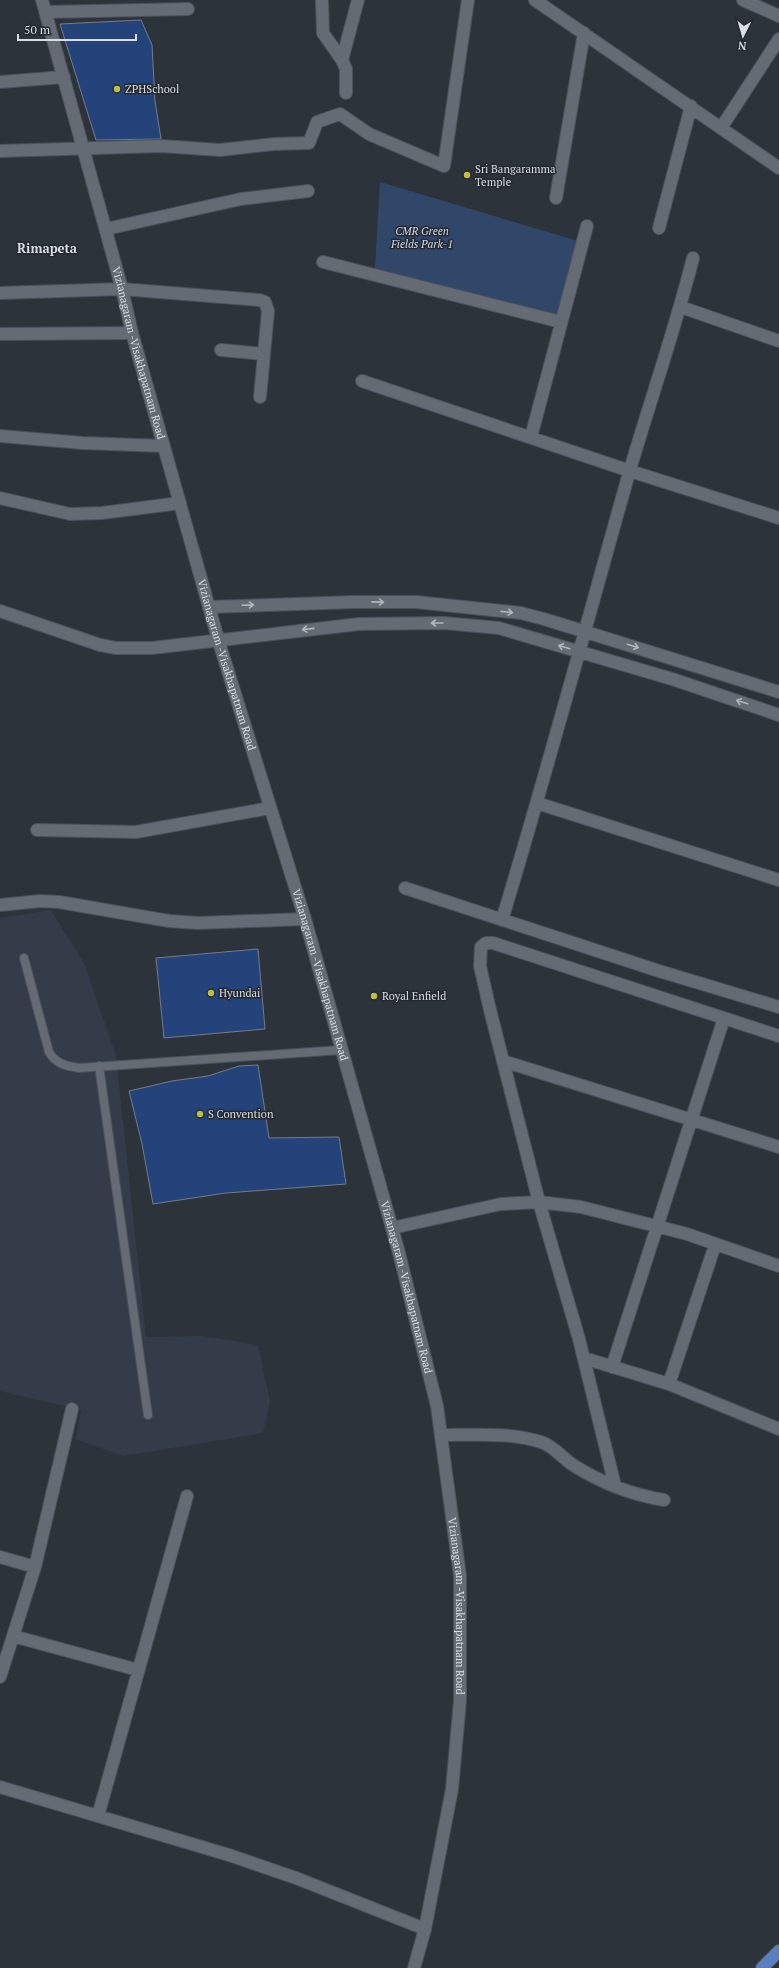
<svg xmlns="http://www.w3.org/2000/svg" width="779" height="1968" viewBox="0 0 779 1968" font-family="'PT Serif',serif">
	<rect width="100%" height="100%" fill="#2d333b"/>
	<path fill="#343c4a" d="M51 910 85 965 116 1056 146 1337 203 1336 258 1345 270 1401 263 1433 123 1456 76 1439 81 1410 0 1391V918Z"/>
	<path fill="#31476a" d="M380 182 578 241 558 317 375 268Z"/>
	<path fill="#24437a" stroke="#767c86" d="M141 20 152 45 155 101 161 139 96 140 60 24Z
		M258 949 265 1029 164 1038 156 958Z
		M258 1065 269 1138 339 1137 346 1184 226 1193 153 1204 142 1144 129 1091 172 1081 208 1076 239 1066Z"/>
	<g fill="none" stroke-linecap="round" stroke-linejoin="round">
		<g stroke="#4d5158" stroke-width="10">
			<path id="lane" d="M24 958 49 1052C56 1064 66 1066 79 1068L341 1050
				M99 1066 148 1415"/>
		</g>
		<g stroke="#4d5158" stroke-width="14">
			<path id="street" d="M322 0 323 33 342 60 346 69V93
				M535 0 779 168
				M743 0 779 16
				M46 12 188 9
				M342 60 358 0
				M0 82 64 77
				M721 128 779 39
				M0 151 161 146 220 150 274 144 309 143 317 122 340 114 369 134 444 166 468 0
				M556 198 584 33
				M659 228 691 106
				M106 229 241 199 308 191
				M323 262 561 322
				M0 293 122 289 259 300 265 302 268 311 260 397
				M681 307 779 341
				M0 334 132 333
				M221 350 264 354
				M362 381 630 471 779 518
				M0 436 83 443 164 446
				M531 437 587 226
				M0 498 70 514 102 513 180 503
				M209 607 354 602H416L521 613 544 619 779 692
				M0 611 100 645 116 648H152L359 624 444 623 499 628 672 679 779 715
				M537 803 779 880
				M37 830 136 832 270 808
				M405 888 659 971 779 1007
				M0 905 40 901 59 902 169 921 198 923 305 919
				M502 920C547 772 587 622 629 473 650 401 675 330 693 258
				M503 1061 779 1147
				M392 1228 501 1204 539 1202 581 1207 687 1234 779 1266
				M584 1358 669 1384 779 1429
				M612 1367 724 1018
				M669 1384 715 1245
				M441 1435C475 1435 509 1432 541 1442 554 1446 562 1458 573 1465 600 1482 633 1495 664 1500
				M615 1486 579 1339 539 1202 490 1010 480 966 481 947 486 943H493L779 1036
				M0 1557 35 1567
				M13 1636 138 1670
				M0 1677 35 1567 72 1409
				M0 1787 229 1855 296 1878 425 1929
				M98 1816 187 1496"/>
		</g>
		<g stroke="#4d5158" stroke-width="14">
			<g id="secondary">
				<path id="s1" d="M42 0 122 289 132 333 218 639 305 919 399 1253 437 1406 460 1576V1701L452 1789 425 1929 414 1968"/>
			</g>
		</g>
		<g stroke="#4d5158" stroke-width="14">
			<path id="primary" d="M762 1968 779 1951"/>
		</g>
		<use href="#lane" stroke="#656b75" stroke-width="8"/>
		<use href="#street" stroke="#656b75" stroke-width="12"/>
		<use href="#secondary" stroke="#656b75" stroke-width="12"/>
		<use href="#primary" stroke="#5a7fc0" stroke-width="12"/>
	</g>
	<defs><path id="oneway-shaft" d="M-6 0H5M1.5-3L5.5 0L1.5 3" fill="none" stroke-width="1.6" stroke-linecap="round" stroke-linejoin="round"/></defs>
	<g stroke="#b2b6bd">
		<use href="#oneway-shaft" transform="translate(378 602) rotate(1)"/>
		<use href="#oneway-shaft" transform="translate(248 605) rotate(-2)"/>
		<use href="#oneway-shaft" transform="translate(507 612) rotate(6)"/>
		<use href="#oneway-shaft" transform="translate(437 623) rotate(180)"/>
		<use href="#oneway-shaft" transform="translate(308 629) rotate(174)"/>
		<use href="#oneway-shaft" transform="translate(633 646) rotate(17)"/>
		<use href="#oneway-shaft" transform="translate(564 647) rotate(-163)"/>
		<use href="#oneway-shaft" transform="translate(742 702) rotate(-162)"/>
	</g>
	<g fill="#bcbf43" stroke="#242931" stroke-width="1.5">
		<circle cx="117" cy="89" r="4"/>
		<circle cx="467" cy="175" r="4"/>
		<circle cx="211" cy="993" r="4"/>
		<circle cx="374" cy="996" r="4"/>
		<circle cx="200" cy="1114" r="4"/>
	</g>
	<g text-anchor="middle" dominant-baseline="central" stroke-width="3" stroke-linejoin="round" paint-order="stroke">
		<g font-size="11" fill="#dbdfe4" stroke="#242931" text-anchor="start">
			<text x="125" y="89">ZPHSchool</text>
			<text x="475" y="169">Sri Bangaramma<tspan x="475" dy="13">Temple</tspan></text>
			<text x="219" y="993">Hyundai</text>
			<text x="382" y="996">Royal Enfield</text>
			<text x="208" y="1114">S Convention</text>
		</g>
		<g font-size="11" font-style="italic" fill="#d3ddee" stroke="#242931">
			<text x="422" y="231">CMR Green<tspan x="422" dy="13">Fields Park-1</tspan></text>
		</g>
		<g font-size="11" fill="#dbdfe4" stroke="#242931">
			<text stroke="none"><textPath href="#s1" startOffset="366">Vizianagaram -Visakhapatnam Road</textPath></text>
			<text stroke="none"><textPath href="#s1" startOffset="690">Vizianagaram -Visakhapatnam Road</textPath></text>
			<text stroke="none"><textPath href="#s1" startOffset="1014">Vizianagaram -Visakhapatnam Road</textPath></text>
			<text stroke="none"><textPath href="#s1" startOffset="1338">Vizianagaram -Visakhapatnam Road</textPath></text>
			<text stroke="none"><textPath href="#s1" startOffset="1662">Vizianagaram -Visakhapatnam Road</textPath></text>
		</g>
		<g font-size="13" font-weight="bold" fill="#dbdfe4" stroke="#242931">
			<text x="47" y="248">Rimapeta</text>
		</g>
	</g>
	<g transform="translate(743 36) rotate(185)" stroke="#242931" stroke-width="3" paint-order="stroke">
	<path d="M0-3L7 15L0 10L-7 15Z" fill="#dbdfe4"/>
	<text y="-6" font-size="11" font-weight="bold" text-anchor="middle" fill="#dbdfe4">N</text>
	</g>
	<path d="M18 34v6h118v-6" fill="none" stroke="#dbdfe4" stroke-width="2"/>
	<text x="24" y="34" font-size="12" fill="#dbdfe4" stroke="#242931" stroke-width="3" paint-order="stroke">50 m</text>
</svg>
